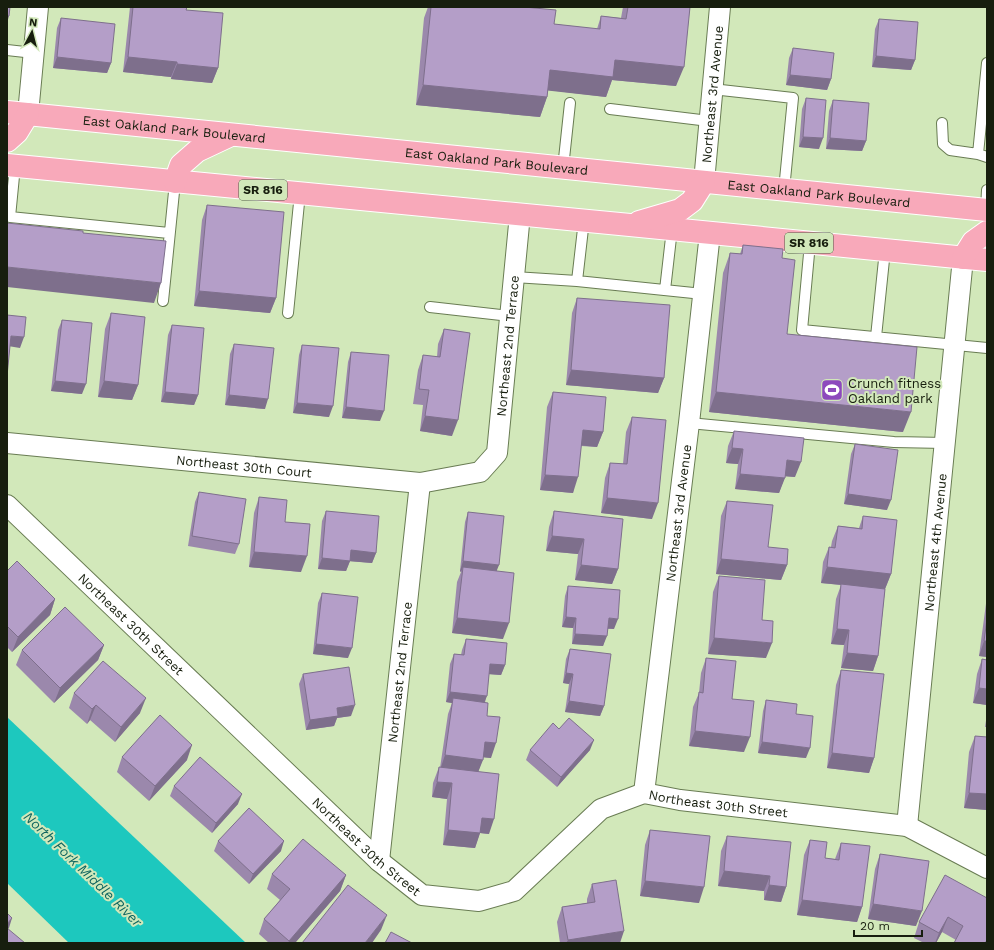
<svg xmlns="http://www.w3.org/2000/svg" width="994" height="950" viewBox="0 0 994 950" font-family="'Work Sans',sans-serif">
	<rect width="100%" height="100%" fill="#d2e8ba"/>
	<path fill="#1dc8be" d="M7 717 246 943H69L7 883Z"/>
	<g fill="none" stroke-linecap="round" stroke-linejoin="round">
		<g stroke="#697c53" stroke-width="12">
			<path id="service" d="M7 50 34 53
				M987 63 978 154 987 157
				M712 89 793 98 784 190
				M610 109 709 121
				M942 123 943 144 950 150 978 154
				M15 166 10 217 169 233
				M563 168 570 103
				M986 209 987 190
				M810 243 802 330 987 348
				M514 277 577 281 703 294
				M577 281 584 220
				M665 290 672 229
				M163 301 175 182
				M430 307 510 316
				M288 313 300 193
				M876 337 885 250
				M689 423 894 442 945 443"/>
		</g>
		<g stroke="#697c53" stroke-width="22">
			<g id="minor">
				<path d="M28 114 38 7"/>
				<path id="s1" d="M704 182 720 7"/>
				<path id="s2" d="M7 443 420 483 480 472 497 453 520 214"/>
				<path id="s3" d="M7 505 379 861 422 895 479 901 514 891 601 809 644 793 680 800 907 826 987 868"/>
				<path id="s4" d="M644 793 689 423 710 233"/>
				<path id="s5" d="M907 826 963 258"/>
				<path id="s6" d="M379 861 420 483"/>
			</g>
		</g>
		<g stroke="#fff" stroke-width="24">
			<g id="primary">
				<path id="s7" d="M7 112 987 210"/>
				<path d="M7 141 17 132 28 114"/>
				<path d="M7 165 630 225 987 260"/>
				<path d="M175 182 181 165 197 151 231 135"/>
				<path d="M639 222 680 210 692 201 704 182"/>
				<path d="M963 258 973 242 987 232"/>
			</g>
		</g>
		<use href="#service" stroke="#fff" stroke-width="10"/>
		<use href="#minor" stroke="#fff" stroke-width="20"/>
		<use href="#primary" stroke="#f8a9ba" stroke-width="22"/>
	</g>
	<path fill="#9b88ac" d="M130 7H187L186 10 218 68 212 83 171 79V77L123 72Z
		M428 7H524L554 24 597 29 601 16 621 18 623 7H690L676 86 612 80 606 97 548 90 547 97 540 117 416 105 424 18Z
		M61 18 111 63 107 73 53 68 57 28Z
		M879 19 915 60 911 70 872 67 875 29Z
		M793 48 831 79 827 90 786 85 789 58Z
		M806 98 819 149 799 147 802 109Z
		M833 100 866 141 862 151 826 149 829 111Z
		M207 205 276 298 270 313 194 306 202 220Z
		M743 245 782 258 787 334 903 432 709 412 723 273 730 253 740 254Z
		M577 298 664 378 658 393 566 385 572 313Z
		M111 313 138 385 132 400 98 397 105 329Z
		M62 320 82 394 51 391 58 330Z
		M172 325 198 395 194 405 161 402 168 335Z
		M444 329 452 436 420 431 423 405 413 404 418 370 423 355 437 357 438 344Z
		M234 344 265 409 225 405 230 354Z
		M302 345 329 417 293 413 299 355Z
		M351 352 380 421 342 418 348 362Z
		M553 392 603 432 597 447 581 446 573 493 540 490 547 407Z
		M632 417 652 519 601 513 605 478 610 463 623 464 626 432Z
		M734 431 795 477 785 476 779 493 735 489 738 464 726 463 728 446Z
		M855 444 887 510 844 504 851 454Z
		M199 492 239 544 235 554 188 546 195 502Z
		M259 497 285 522 301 572 249 567 254 513Z
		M727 501 768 547 787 565 781 580 716 574 721 516Z
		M326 511 376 553 372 563 350 561 346 571 318 569 322 521Z
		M554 511 618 569 612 584 575 580 578 554 546 551 549 527Z
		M468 512 497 571 503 639 452 633 457 582 461 572 460 571 465 522Z
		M863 516 891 574 885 589 878 656 873 671 841 668 844 645 831 644 836 599 841 585 821 583 823 562 829 547H831L832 541 838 526 859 528Z
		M7 571 55 599 50 615 12 652 7 647Z
		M719 576 766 658 708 654 713 592Z
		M568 586 614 629H608L603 646 572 644 573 628 562 627 565 596Z
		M322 593 348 658 313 654 318 603Z
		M987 596V657L979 656Z
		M466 639 505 665 501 675 489 674 485 703 491 758 483 757 478 772 489 834 480 833 475 848 443 845 447 799 432 797 433 783 439 767 440 768 448 714 452 703 446 702 450 664 454 654 461 655 462 650Z
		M104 645 98 660 54 703 16 665 22 650Z
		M570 649 604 706 600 716 565 712 569 684 563 683 566 659Z
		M706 658 732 699 744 752 689 746 693 707 699 693 701 673Z
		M982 659 987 660V705L973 703 977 674Z
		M841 670 874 758 869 773 827 768 836 685Z
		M303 674 351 716 337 718 334 726 306 730 299 684Z
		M74 693 140 713 115 742 90 720 87 724 69 708Z
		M766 700 796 714 806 758 758 753 763 711Z
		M987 714V727H985Z
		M559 729 590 750 557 787 526 760 530 750Z
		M975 736 987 737V810L964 808 969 752Z
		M122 757 187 760 149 801 117 772Z
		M174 786 238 804 212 833 170 796Z
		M650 830 699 903 640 896 645 845Z
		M727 836 786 887 781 902 764 900V891L718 886 721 851Z
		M810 840 825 858 835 859 841 843 862 907 857 922 797 915 804 855Z
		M218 841 281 851 249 884 214 851Z
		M880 854 916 926 868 919 875 869Z
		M272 874 346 875 340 891 295 943H269L259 934 264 919 280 900 267 889Z
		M592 884 620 943H560L557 922 562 907 587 903V899Z
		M987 898 956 940 942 932 936 943H924L914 938 919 922Z"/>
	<path fill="#7e6f8c" d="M7 16H9L7 23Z
		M876 56 915 60 911 70 872 67Z
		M57 57 111 63 107 73 53 68Z
		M128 57 177 62 171 77 123 72Z
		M615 60 684 67 676 86 612 80 606 97 543 90 550 70Z
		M177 64 218 68 212 83 171 79Z
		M790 75 831 79 827 90 786 85Z
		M423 85 547 97 540 117 416 105Z
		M803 137 823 138 819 149 799 147Z
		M830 138 866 141 862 151 826 149Z
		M7 267 161 283 154 303 7 287Z
		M199 291 276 298 270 313 194 306Z
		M11 336 24 337 20 348 8 346Z
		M571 370 664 378 658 393 566 385Z
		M55 381 86 384 82 394 51 391Z
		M104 381 138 385 132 400 98 397Z
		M165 392 198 395 194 405 161 402Z
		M716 392 911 412 903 432 709 412Z
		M229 395 268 399 265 409 225 405Z
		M297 403 333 406 329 417 293 413Z
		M346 407 384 411 380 421 342 418Z
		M425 416 458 420 452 436 420 431Z
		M583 430 603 432 597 447 577 445Z
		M732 448 743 449 738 464 726 463Z
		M787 460 801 462 795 477 781 476Z
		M740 474 785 478 779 493 735 489Z
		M545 475 578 477 573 493 540 490Z
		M848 494 891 500 887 510 844 504Z
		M607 498 658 503 652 519 601 513Z
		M552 536 584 539 578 554 546 551Z
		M351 550 376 553 372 563 347 561Z
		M254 552 307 556 301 572 249 567Z
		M322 558 350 561 346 571 318 569Z
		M721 559 787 565 781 580 716 574Z
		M463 561 499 565 495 575 463 567 461 572 460 571Z
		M581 565 618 569 612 584 575 580Z
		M827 567 891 574 885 589 821 583Z
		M55 599 50 615 12 652 18 637Z
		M566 617 576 618 573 628 562 627Z
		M457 618 509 623 503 639 452 633Z
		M609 618 618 619 614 629 605 628Z
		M837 629 849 630 844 645 831 644Z
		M575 634 607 636 603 646 572 644Z
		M714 638 772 643 766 658 708 654Z
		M984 641H987V657L979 656Z
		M316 644 352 648 348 658 313 654Z
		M104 645 98 660 54 703 60 688Z
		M847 653 878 656 873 671 841 668Z
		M490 664 505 665 501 675 487 674Z
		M566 673 573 674 569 684 563 683Z
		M979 688 987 689V705L973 703Z
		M450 692 487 696 483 706 453 698 452 703 446 702Z
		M146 698 140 713 115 742 121 727Z
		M569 701 604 706 600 716 565 712Z
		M96 705 90 720 87 724 92 709Z
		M355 705 351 716 337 718 334 726 306 730 310 720 337 708Z
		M695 731 750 737 744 752 689 746Z
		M594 740 590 750 557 787 561 777Z
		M485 742 496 743 491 758 480 757Z
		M762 742 810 748 806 758 758 753Z
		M192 745 187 760 149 801 155 786Z
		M832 753 874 758 869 773 827 768Z
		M445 755 483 760 477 775 440 770Z
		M437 782 452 783 447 799 432 797Z
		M969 793 987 794V810L964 808Z
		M242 794 238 804 212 833 216 823Z
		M482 818 494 819 489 834 480 833 475 848 443 845 448 830Z
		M284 841 281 851 249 884 253 874Z
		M724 871 770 876 764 891 718 886Z
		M346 875 340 891 295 943H288L289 941Z
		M645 881 704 887 699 903 640 896Z
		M769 885 786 887 781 902 764 900Z
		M802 900 862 907 857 922 797 915Z
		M873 904 922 911 916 926 868 919Z
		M387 915 381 930 372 943H365Z
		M948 917 942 932 936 943H935L939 933Z
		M12 918 9 928 7 930V924Z
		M624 931 620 943H566L568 940Z"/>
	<path fill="#b49ec8" stroke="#7e6f8c" d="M7 7H10L9 16H7Z
		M133 7H187L186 10 223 13 218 68 177 64V62L128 57Z
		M431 7H524L556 10 554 24 600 29 601 16 626 19 628 7H690L684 67 615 60 613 77 550 70 547 97 423 85Z
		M61 18 115 24 111 63 57 57Z
		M879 19 918 22 915 60 876 56Z
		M793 48 834 53 831 79 790 75Z
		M806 98 826 100 823 138 803 137Z
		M833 100 869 103 866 141 830 138Z
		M207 205 284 212 276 298 199 291Z
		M7 223 83 231V233L166 241 161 283 7 267Z
		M743 245 783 249 782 258 795 260 787 334 917 347 911 412 716 392 730 253 742 254Z
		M577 298 670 305 664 378 571 370Z
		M111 313 145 317 138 385 104 381Z
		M7 315 26 317 24 337 11 336 7 376Z
		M62 320 92 323 86 384 55 381Z
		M172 325 204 328 198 395 165 392Z
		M444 329 470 333 458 420 425 416 429 390 419 389 423 355 440 357Z
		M234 344 274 348 268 399 229 395Z
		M302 345 339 348 333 406 297 403Z
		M351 352 389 355 384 411 346 407Z
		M553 392 606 397 603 432 583 430 578 477 545 475Z
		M632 417 666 420 658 503 607 498 610 463 627 464Z
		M734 431 804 438 801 462 787 460 785 478 740 474 743 449 732 448Z
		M855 444 898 450 891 500 848 494Z
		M199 492 246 499 239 544 192 536Z
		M259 497 287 500 285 522 310 524 307 556 254 552Z
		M727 501 773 505 768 547 788 549 787 565 721 559Z
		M326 511 379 516 376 553 351 550 350 561 322 558Z
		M554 511 623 519 618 569 581 565 584 539 552 536Z
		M468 512 504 516 499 565 463 561Z
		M863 516 897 520 891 574 827 567 829 547 835 548 838 526 862 529Z
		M17 561 55 599 18 637 7 626V571Z
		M463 567 514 573 509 623 457 618Z
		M719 576 765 580 762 620 773 621 772 643 714 638Z
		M841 584 885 589 878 656 847 653 849 630 837 629Z
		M568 586 620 590 618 619 609 618 607 636 575 634 576 618 566 617Z
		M322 593 358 597 352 648 316 644Z
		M65 607 104 645 60 688 22 650Z
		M987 619V641H984Z
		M466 639 507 643 505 665 490 664 487 696 450 692 454 654 464 655Z
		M570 649 611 654 604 706 569 701 573 674 566 673Z
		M706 658 736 661 732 699 754 701 750 737 695 731 699 692 703 693Z
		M982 659 987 660V689L979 688Z
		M103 661 146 698 121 727 96 705 92 709 74 693Z
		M349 667 355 705 337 708 338 716 310 720 303 674Z
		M841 670 884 674 874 758 832 753Z
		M453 698 488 703 487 716 500 717 496 743 485 742 483 760 445 755Z
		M766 700 797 704 796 714 813 716 810 748 762 742Z
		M160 715 192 745 155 786 122 757Z
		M569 718 594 740 561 777 530 750 553 723 559 729Z
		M975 736 987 737V794L969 793Z
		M200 757 242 794 216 823 174 786Z
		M439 767 499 774 494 819 482 818 480 833 448 830 452 783 437 782Z
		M249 808 284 841 253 874 218 841Z
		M650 830 710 836 704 887 645 881Z
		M727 836 791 842 786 887 769 885 770 876 724 871Z
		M303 839 346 875 289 941 264 919 290 889 272 874Z
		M810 840 827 842 825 858 839 860 841 843 870 846 862 907 802 900Z
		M880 854 929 861 922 911 873 904Z
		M945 875 987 898V940L985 943H954L963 926 948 917 939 933 919 922Z
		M616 880 624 931 568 940 562 907 595 902 592 884Z
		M348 885 387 915 365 943H302Z
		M7 913 12 918 7 924Z
		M7 928 25 943H7Z
		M391 932 412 943H385Z"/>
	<defs>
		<g id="stadium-square" transform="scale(1.15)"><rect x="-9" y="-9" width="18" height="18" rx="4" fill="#8d49bd" stroke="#d2e8ba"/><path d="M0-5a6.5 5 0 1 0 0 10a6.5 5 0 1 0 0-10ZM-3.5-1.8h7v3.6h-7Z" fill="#fff"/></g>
	</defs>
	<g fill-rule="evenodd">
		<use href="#stadium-square" x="832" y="390"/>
	</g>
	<g text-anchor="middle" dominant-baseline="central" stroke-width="4" stroke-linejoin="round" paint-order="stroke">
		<g fill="#d2e8ba" stroke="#4f5b42" stroke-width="1">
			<rect x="239" y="180" width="48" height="20" rx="3"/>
			<rect x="785" y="233" width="48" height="20" rx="3"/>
		</g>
		<g font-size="12" font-weight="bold" fill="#171e0e">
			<text x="263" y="190">SR 816</text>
			<text x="809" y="243">SR 816</text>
		</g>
		<g font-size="13" fill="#171e0e" stroke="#d2e8ba">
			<text stroke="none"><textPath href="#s1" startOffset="88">Northeast 3rd Avenue</textPath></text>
			<text stroke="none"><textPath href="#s7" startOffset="168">East Oakland Park Boulevard</textPath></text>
			<text stroke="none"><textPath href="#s7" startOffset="492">East Oakland Park Boulevard</textPath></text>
			<text stroke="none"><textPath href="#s7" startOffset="816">East Oakland Park Boulevard</textPath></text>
			<text stroke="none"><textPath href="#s2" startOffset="609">Northeast 2nd Terrace</textPath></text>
			<text stroke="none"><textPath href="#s2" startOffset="238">Northeast 30th Court</textPath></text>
			<text stroke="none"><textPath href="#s4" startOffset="282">Northeast 3rd Avenue</textPath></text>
			<text stroke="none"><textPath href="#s5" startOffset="285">Northeast 4th Avenue</textPath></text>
			<text stroke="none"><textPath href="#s3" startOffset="172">Northeast 30th Street</textPath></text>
			<text stroke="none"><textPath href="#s6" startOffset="190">Northeast 2nd Terrace</textPath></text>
			<text stroke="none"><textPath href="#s3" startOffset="904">Northeast 30th Street</textPath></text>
			<text stroke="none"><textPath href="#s3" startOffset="496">Northeast 30th Street</textPath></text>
		</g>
		<g font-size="13" fill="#171e0e" stroke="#d2e8ba" text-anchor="start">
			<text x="848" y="383">Crunch fitness<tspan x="848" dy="15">Oakland park</tspan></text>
		</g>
		<g font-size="14" font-style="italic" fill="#0e645f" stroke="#d2e8ba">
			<text transform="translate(83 869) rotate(44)">North Fork Middle River</text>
		</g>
	</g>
	<rect width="994" height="950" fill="none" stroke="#171e0e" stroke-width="16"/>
	<g transform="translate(32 32) rotate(7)" stroke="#d2e8ba" stroke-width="3" paint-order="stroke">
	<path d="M0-3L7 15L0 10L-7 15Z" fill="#171e0e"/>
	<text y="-6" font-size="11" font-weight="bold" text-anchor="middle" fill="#171e0e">N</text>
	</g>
	<path d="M854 930v6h68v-6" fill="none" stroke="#171e0e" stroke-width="2"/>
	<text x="860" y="930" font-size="12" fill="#171e0e" stroke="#d2e8ba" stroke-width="3" paint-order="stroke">20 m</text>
</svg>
